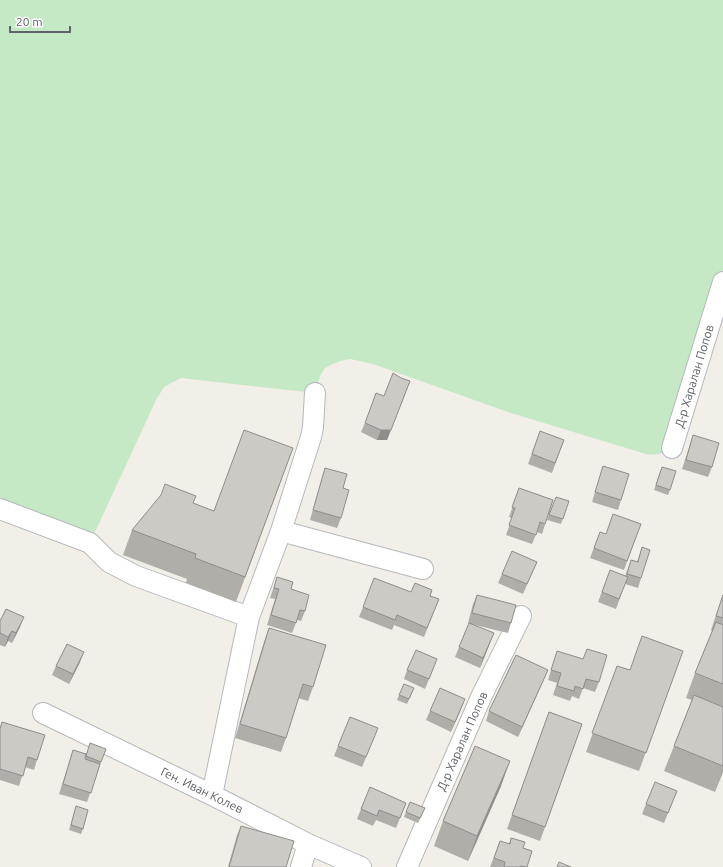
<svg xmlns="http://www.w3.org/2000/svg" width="723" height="867" viewBox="0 0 723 867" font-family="Ubuntu,sans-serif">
	<rect width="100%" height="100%" fill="#f1efe8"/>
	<path fill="#c5e8c5" d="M0 0H723V282L672 448C663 454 656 456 646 454L511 413 373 364 350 359 340 361 331 365 325 368 320 376 315 393 181 378 164 387 156 400 90 543 0 509Z"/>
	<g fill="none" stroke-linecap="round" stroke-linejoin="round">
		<g stroke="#b5b8bc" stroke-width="22">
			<path id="minor" d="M672 448 723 282
				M0 509 90 543 109 562 136 576 249 617
				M281 531 423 569
				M43 713 212 795 308 844 361 867
				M212 795 249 617 281 531 311 437 313 427 315 393
				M301 867 308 844
				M407 867 482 695 521 616"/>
		</g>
		<use href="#minor" stroke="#fff" stroke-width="20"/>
	</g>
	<path fill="#afaea9" d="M401 378 410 381 387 440H377L361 432 365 423 384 396Z
		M540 431 564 440 552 473 528 464Z
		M693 435 712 467 708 477 682 469Z
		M293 448 236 602 186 583 187 579 123 555 132 530 193 504 214 511Z
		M603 466 621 500 618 510 592 502Z
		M325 468 343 488 341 518 337 528 310 520 322 478Z
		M660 472 670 490 668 495 654 490Z
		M519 488 553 500 542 534 537 532 532 544 506 535 512 518 509 517Z
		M556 497 569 501 561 524 547 520Z
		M641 524 624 570 590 558 600 532 606 534Z
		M642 547 641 578 638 588 625 584 616 609 598 602 610 570 625 576 631 560 637 562Z
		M537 562 523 594 498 583 502 574Z
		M277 577 291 589 305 611 301 621 297 620 292 633 267 625 275 599 270 598Z
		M432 590 430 596 439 599 424 637 394 625 392 630 359 617 363 607 411 592Z
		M723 594V771L715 792 664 771 674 746 692 700 686 698 695 673 712 631 711 630Z
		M477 595 511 623 508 633 475 625 490 643 480 668 455 657 469 623H468L473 604Z
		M0 621 20 627 12 643 8 641 5 647 0 645Z
		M269 628 313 687 308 701 298 698 286 738 281 752 235 738 264 642Z
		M557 651 599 682 595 692 583 688 579 699 572 696 570 701 553 695 557 683 548 680Z
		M683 651 639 771 586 752 617 666 630 670Z
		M80 662 69 684 52 675 56 666Z
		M433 669 425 689 404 679 407 670Z
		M548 670 544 679 518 737 486 721 489 711Z
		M412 693 407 704 397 700 399 695Z
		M461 709 451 732 426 720 430 711Z
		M549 712 582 724 540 841 507 829Z
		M2 722 37 760 34 770 25 767 19 786 0 780V728Z
		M374 738 362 767 334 756 338 746Z
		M106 749 100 765 87 802 59 794 73 750 86 754Z
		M501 786 468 861 434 846 443 821Z
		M677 791 664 823 642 814 646 804Z
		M410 802 423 813 418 823 404 817Z
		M406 803 396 828 376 820 373 826 357 819 361 809Z
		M76 806 83 829 81 834 69 830Z
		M241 826 286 867H228L237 835Z
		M511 838 523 848 527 867H490L500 841 509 844Z"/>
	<path fill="#8f8d8a" d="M410 381 387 440H377L381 430Z
		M24 617 20 627 12 643 16 633Z
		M12 631 8 641 5 647 8 637Z
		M494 633 480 668 483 658Z
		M84 652 80 662 69 684 73 674Z
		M548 670 544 679 518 737 522 727Z
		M465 699 461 709 451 732 455 722Z
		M510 761 501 786 468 861 477 836Z
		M723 769V771L715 792Z"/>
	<path fill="#cccac5" stroke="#8f8d8a" d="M393 373 401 378 410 381 391 430H381L365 423 376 393 384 396Z
		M244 430 293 448 245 577 195 558 196 554 132 530 161 495 165 484 196 496 193 503 214 511Z
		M540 431 564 440 555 463 532 454Z
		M693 435 719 443 712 467 686 460Z
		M603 466 629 474 621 500 595 492Z
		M662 467 676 471 670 490 656 485Z
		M325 468 347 474 343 488 349 490 341 518 313 510Z
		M519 488 553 500 545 524 540 522 536 535 509 525 515 508 512 507Z
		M556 497 569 501 563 519 549 515Z
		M613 514 641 524 627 561 594 548 600 532 606 534Z
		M642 547 650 550 641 578 627 574 631 560 638 562Z
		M512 551 537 562 527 584 502 574Z
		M610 570 628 577 619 599 602 592Z
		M277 577 293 582 291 589 309 595 305 611 300 610 296 623 271 615 279 589 274 588Z
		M374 578 411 592 415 583 432 590 430 596 439 599 427 628 397 615 395 620 363 607Z
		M477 595 516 605 511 623 472 613Z
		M723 595V618L716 616Z
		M6 609 24 617 16 633 12 631 8 637 0 633V621Z
		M716 622 723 625V684L695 673Z
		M469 623 494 633 483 658 459 647Z
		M269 628 326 645 313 687 303 684 286 738 240 724Z
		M642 636 683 651 646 753 592 733 617 666 630 670Z
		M67 644 84 652 73 674 56 666Z
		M587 649 607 655 599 682 586 679 583 689 575 686 574 691 557 686 561 673 551 670 557 651 583 659Z
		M416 650 437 659 429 679 407 670Z
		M516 655 548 670 522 727 489 711Z
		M404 684 414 688 409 699 399 695Z
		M440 688 465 699 455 722 430 711Z
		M694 695 723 707V766L674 746Z
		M549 712 582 724 545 827 512 815Z
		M350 717 378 728 366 757 338 746Z
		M2 722 45 735 37 760 28 757 23 776 0 769V729Z
		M90 743 106 749 101 762 86 756Z
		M475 746 510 761 477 836 443 821Z
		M73 750 86 754 85 759 100 764 91 793 63 784Z
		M655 782 677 791 668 813 646 804Z
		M370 787 406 803 400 818 379 810 377 816 361 809Z
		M410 802 425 808 420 818 406 812Z
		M76 806 88 810 83 829 71 825Z
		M241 826 294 841 286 867H229Z
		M511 838 525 842 523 848 532 851 527 867 520 866V867H504L505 862 494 858 500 841 510 844Z
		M559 862 571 867H557Z"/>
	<g text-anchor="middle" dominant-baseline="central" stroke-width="3" stroke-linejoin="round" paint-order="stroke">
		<g font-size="12" fill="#5f6368" stroke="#fff">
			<text transform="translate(694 376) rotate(-73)">Д-р Харалан Попов</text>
			<text transform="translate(462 741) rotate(-66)">Д-р Харалан Попов</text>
			<text transform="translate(202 790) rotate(26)">Ген. Иван Колев</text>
		</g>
	</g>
	<path d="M10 26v6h60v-6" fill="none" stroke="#5f6368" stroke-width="2"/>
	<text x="16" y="26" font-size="12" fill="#5f6368" stroke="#ffffff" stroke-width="3" paint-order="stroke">20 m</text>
</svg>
